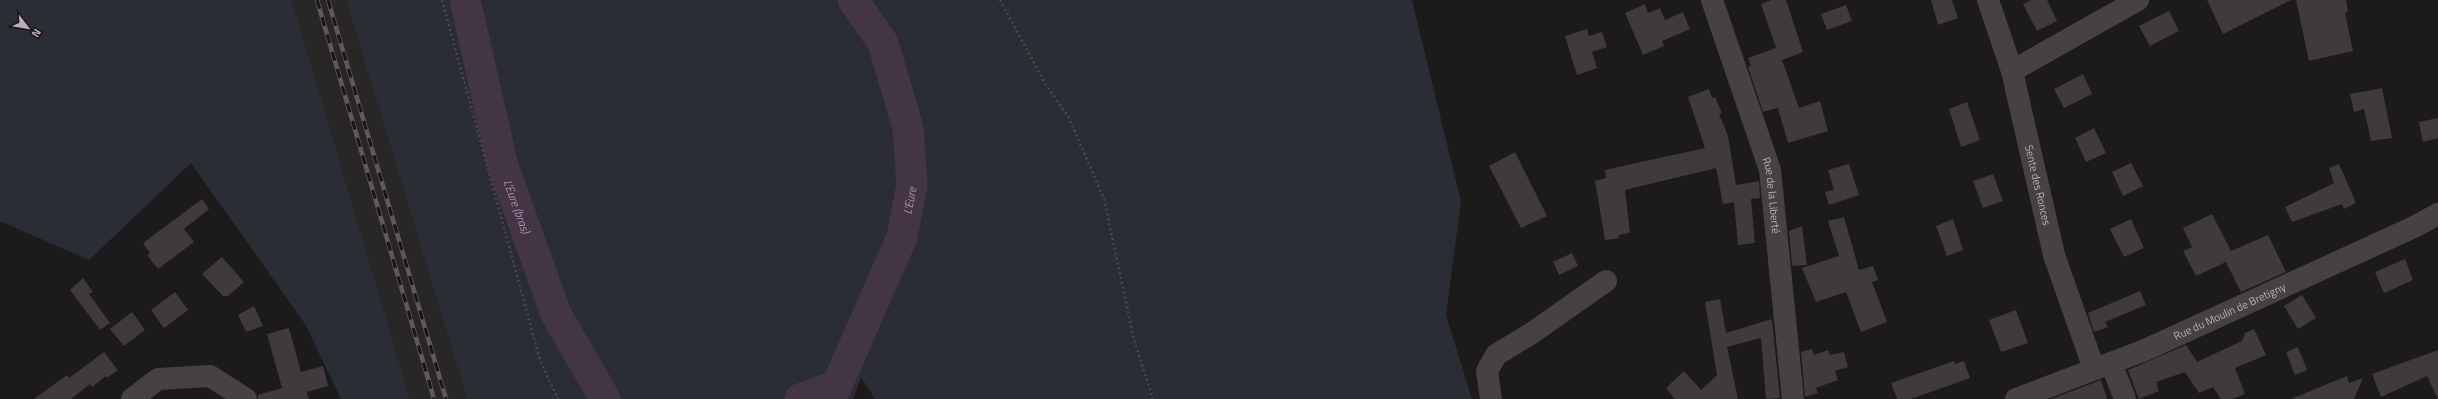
<svg xmlns="http://www.w3.org/2000/svg" width="2438" height="399" viewBox="0 0 2438 399" font-family="'Titillium Web',sans-serif">
	<rect width="100%" height="100%" fill="#1c1a1b"/>
	<path fill="#292628" d="M292 0H346L467 399H410Z"/>
	<path fill="#2a2e34" d="M0 0H292L410 399H341L305 324 191 163 89 260 0 221Z
		M346 0H1412L1461 202 1446 315 1472 399H875L861 377 853 399H467Z"/>
	<g fill="none" stroke-linecap="round" stroke-linejoin="round">
		<g stroke="#443544" stroke-width="31">
			<path id="s1" d="M465 0 503 166 556 314 605 399"/>
			<path d="M800 399 837 385"/>
			<path id="s2" d="M831 399 902 237 912 185 908 128 883 43 853 0"/>
		</g>
	</g>
	<path fill="#3e3a3d" d="M1772 0H1786L1803 52 1782 60 1799 108 1820 101 1828 131 1788 143 1778 108 1763 112 1748 67 1751 66 1748 58 1776 48 1761 4Z
		M1931 0H1952L1958 18 1938 25Z
		M2031 0H2047L2057 21 2037 31 2023 4Z
		M2207 0H2291L2223 34Z
		M2296 0H2346L2348 12 2345 13 2353 51 2309 61Z
		M1645 4 1648 13 1660 8 1665 20 1683 12 1690 29 1662 41 1664 46 1643 55 1625 13Z
		M1846 5 1852 21 1827 30 1821 14Z
		M2169 11 2179 31 2150 46 2139 26Z
		M1587 29 1589 36 1602 32 1607 47 1592 52 1597 68 1577 75 1565 36Z
		M2083 74 2092 94 2064 108 2054 89Z
		M2382 88 2392 138 2371 141 2364 109 2354 112 2350 94Z
		M1709 89 1712 98 1715 97 1722 113 1719 114 1728 136 1736 185 1759 181 1760 198 1751 199 1755 243 1738 245 1734 202 1723 204 1716 168 1625 190 1630 233 1619 235V238L1605 240 1595 181 1606 178 1605 170 1705 148 1688 97Z
		M1967 102 1980 140 1961 147 1949 109Z
		M2438 118V138L2423 142 2419 122Z
		M2094 128 2106 153 2086 162 2075 138Z
		M1515 152 1547 216 1521 228 1489 166Z
		M2131 163 2143 186 2123 196 2112 172Z
		M1849 164 1859 195 1829 205 1825 192 1834 190 1828 170Z
		M2339 164 2356 203 2344 209 2342 204 2292 222 2285 207 2334 183 2329 168Z
		M1993 174 2003 201 1983 208 1973 181Z
		M202 199 209 209 184 229 194 242 158 269 147 255 150 253 143 243Z
		M2212 214 2231 251 2268 235 2286 272 2241 292 2226 262 2196 276 2183 251 2192 247 2183 228Z
		M1844 217 1859 270 1873 266 1878 280 1872 282 1887 322 1861 332 1846 292 1816 302 1802 268 1839 256 1828 221Z
		M1953 219 1963 250 1947 256 1936 226Z
		M2131 219 2144 248 2124 257 2110 229Z
		M1802 226 1807 265 1792 266 1789 231Z
		M1572 253 1578 266 1559 275 1553 262Z
		M222 257 244 282 228 296H223L202 274Z
		M2405 259 2413 280 2384 293 2375 272Z
		M83 278 93 292 89 294 110 323 100 330 70 290Z
		M2140 291 2146 305 2105 322 2108 327 2094 332 2088 313Z
		M175 292 188 310 164 328 151 310Z
		M2302 295 2316 318 2298 329 2284 306Z
		M1720 299 1726 333 1772 319 1780 398 1766 399 1761 338 1727 347 1738 399H1675L1666 388 1684 371 1701 390 1717 375 1705 302Z
		M254 306 263 326 246 332 238 315Z
		M2016 310 2028 343 2001 352 1989 320Z
		M132 312 145 330 124 346 110 329Z
		M289 328 301 372 323 366 328 386 307 392 309 399H258V395L282 388 267 334Z
		M2254 329 2266 355 2235 368 2245 394 2232 399H2221L2213 387 2199 393 2185 372 2156 382 2159 391 2139 399 2128 370 2186 345 2197 362 2242 341 2245 333Z
		M2298 347 2307 370 2295 375 2286 352Z
		M1812 349 1814 355 1828 350 1830 355 1844 352 1848 367 1835 371 1838 380 1816 388 1818 393 1805 397 1801 352Z
		M2438 350V399L2427 376 2381 397 2372 374Z
		M104 352 118 370 107 378 106 376 92 387 90 384 71 399H34L67 375 69 378Z
		M1954 361 1955 364 1964 361 1970 378 1911 399H1897L1891 383Z
		M2347 376 2349 383 2363 378 2354 399H2291Z
		M2101 380 2107 399H2051Z"/>
	<g fill="none" stroke-linecap="round" stroke-linejoin="round">
		<path stroke="#4d464b" stroke-width="2.5" stroke-dasharray="2 3" stroke-linecap="butt" d="M442 0 540 360 558 399
			M1000 0 1046 85 1068 116 1104 199 1134 340 1153 399"/>
		<g stroke="#464144" stroke-width="22">
			<path id="s3" d="M1712 0 1770 170 1793 399"/>
			<path id="s4" d="M1988 0 2012 71 2054 255 2094 369"/>
			<path d="M2012 71 2138 0"/>
			<path d="M2111 363 2125 399"/>
			<path d="M132 399 158 379 210 376 246 399"/>
			<path d="M1491 399 1487 371 1496 355 1532 333 1606 281"/>
			<path id="s5" d="M2016 399 2145 350 2414 227 2438 214"/>
		</g>
		<g stroke="#60585e" stroke-width="4.5">
			<path id="rail" d="M317 0 434 399
				M328 0 446 399"/>
		</g>
		<use href="#rail" stroke="#171516" stroke-width="3" stroke-dasharray="9" stroke-linecap="butt"/>
	</g>
	<g text-anchor="middle" dominant-baseline="central" stroke-width="3.5" stroke-linejoin="round" paint-order="stroke">
		<g font-size="11" fill="#bbaeb8" stroke="#171516">
			<text stroke="none"><textPath href="#s4" startOffset="192">Sente des Ronces</textPath></text>
			<text stroke="none"><textPath href="#s3" startOffset="205">Rue de la Liberté</textPath></text>
			<text stroke="none"><textPath href="#s5" startOffset="231">Rue du Moulin de Bretigny</textPath></text>
		</g>
		<g font-size="12" font-style="italic" fill="#b189b2" stroke="#171516">
			<text stroke="none"><textPath href="#s2" startOffset="214">L'Eure</textPath></text>
			<text stroke="none"><textPath href="#s1" startOffset="213">L'Eure (bras)</textPath></text>
		</g>
	</g>
	<g transform="translate(28 28) rotate(121)" stroke="#171516" stroke-width="3" paint-order="stroke">
	<path d="M0-3L7 15L0 10L-7 15Z" fill="#bbaeb8"/>
	<text y="-6" font-size="11" font-weight="bold" text-anchor="middle" fill="#bbaeb8">N</text>
	</g>
</svg>
